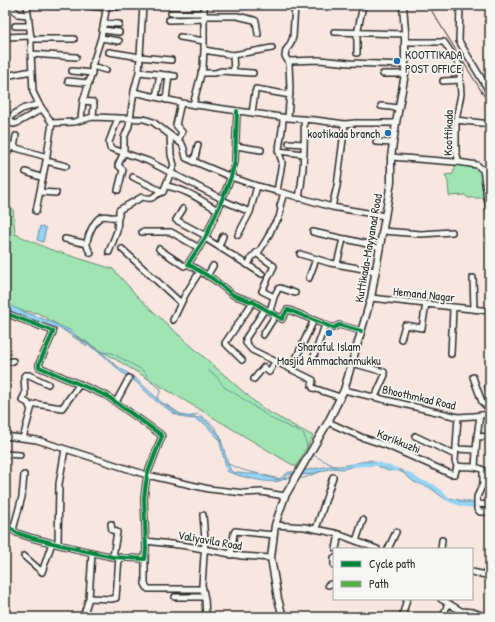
<svg xmlns="http://www.w3.org/2000/svg" width="495" height="622" viewBox="0 0 495 622" font-family="'Patrick Hand',sans-serif">
	<rect width="100%" height="100%" fill="#f8e6e1"/>
	<filter id="ink" filterUnits="userSpaceOnUse"><feTurbulence type="fractalNoise" baseFrequency=".025" numOctaves="2"/><feDisplacementMap in="SourceGraphic" scale="8" xChannelSelector="R" yChannelSelector="G"/><feConvolveMatrix kernelMatrix="1 2 1 2 8 2 1 2 1" color-interpolation-filters="sRGB"/></filter>
	<g filter="url(#ink)">
		<path fill="#a0e5b1" stroke="#66886e" d="M456 164 469 165 481 170 485 195 482 198H468L465 195 449 196 448 182 445 175 453 174Z
			M5 201 13 209 15 234 49 249 113 269 138 297 172 329 263 409 313 436 296 467 38 313 5 308Z"/>
		<path fill="#94d4f5" stroke="#6a90a4" d="M40 226 46 228 43 242 37 240Z
			M9 305 24 312 39 317 72 331 77 337 103 353 114 364 135 378 160 401 171 409 180 415 200 418 206 421 220 436 229 467 232 472 246 474H258L278 480 289 472H298L296 475 289 474C286 477 284 480 279 481 270 484 236 476 227 471L219 439 205 424 195 419 185 418 175 414 156 401 136 382 120 371 103 355 65 330 21 317 7 308Z
			M371 460 386 468 401 470 414 479 430 485 449 498 490 506V508L445 499 429 487 414 482 403 473 397 470 388 471 370 462 343 469 332 468 312 474 299 475 301 471 330 466H342Z"/>
		<g fill="none" stroke-linecap="round" stroke-linejoin="round">
			<path stroke="#6a90a4" stroke-width="1" d="M63 330 87 346
				M101 352 112 353 144 371 151 382 161 389 157 400
				M208 370 217 377 225 388 233 392 272 419 304 434 308 452
				M165 404 184 416
				M189 417 198 414C209 421 220 429 221 442
				M313 455 336 467
				M228 464 243 470 280 479
				M300 478H304L322 471
				M283 479 294 476"/>
			<path stroke="#94d4f5" stroke-width="3.5" d="M352 465 378 464 397 470
				M407 473 418 481 433 486 449 500 463 505 474 506"/>
			<g stroke="#2b2b2b" stroke-width="8">
				<path id="minor" d="M6 5 14 10 18 14 28 15
					M27 5 31 39V54L33 92 39 104 52 123 46 161 36 211
					M83 5 106 8
					M112 5 117 7
					M460 5 459 41 490 93
					M51 6 74 5
					M171 13H204
					M204 16H237L254 20 256 21 258 34
					M169 20 204 19
					M104 23 119 24
					M15 26H29
					M103 30 119 32
					M334 32 405 34
					M5 37 31 36
					M180 37 204 41
					M101 38 119 41
					M31 39H74
					M405 42H444L460 66V80
					M204 50 233 55 272 48
					M109 52 140 57 171 60
					M357 53V34L363 5
					M31 54 76 57
					M233 55 234 72
					M289 63 285 56 286 50 290 45 293 37 295 5
					M92 66 106 70
					M72 71 92 73
					M139 72 175 76
					M201 73H215L221 71 253 73
					M383 74H405
					M5 76 32 71
					M68 81 89 83
					M256 89 290 95
					M134 92 182 103 288 118 315 120 345 124 355 123H396
					M156 97 160 74
					M166 100 169 75
					M83 101 93 102 94 104 93 117
					M193 105 203 67 204 50V5
					M381 106 399 108
					M237 111 235 161 231 177 219 207 205 238 188 264 213 279 233 295 253 302 282 319 287 310H289L333 328 339 325 361 331
					M252 113 255 92
					M9 118 13 124 17 123 42 109
					M118 118 109 142 110 148 148 161 222 199
					M288 118 290 88 289 64 290 61 319 60 350 63 405 65
					M81 119 83 101 92 73V66L101 38 107 5
					M5 120 22 109 39 104
					M456 120 490 124
					M52 123 74 122 93 117 144 119 153 122 182 144 184 149 186 158 231 177 257 186 277 191 332 207 385 216
					M178 141 182 132 176 125 180 107 182 103
					M376 142 393 143
					M289 143 304 144
					M5 144 11 145 12 147
					M236 146 261 150
					M5 148 13 147 47 157
					M14 148 16 136
					M278 151 304 154
					M5 156 11 147
					M391 157 455 162H458V159L456 151V120L461 94 460 80 443 81
					M46 161 66 166
					M194 162 198 145
					M458 162 477 165 483 170 486 190V194L490 212
					M26 172 43 178
					M133 177 163 192
					M167 186C188 190 200 200 218 210
					M118 190 123 170 118 165 124 152V138L129 126 134 91 139 72 143 5
					M277 191 282 163C282 158 278 155 279 150 280 139 283 129 283 117
					M40 192 56 193
					M299 198C304 171 305 146 304 119
					M222 200 250 212
					M332 207 337 186 345 124
					M183 209 176 220 206 236
					M383 231 421 234 452 232
					M142 232H171L199 248
					M313 232 344 239
					M238 235 250 212 257 186
					M205 238 262 274
					M65 239 87 244
					M219 246 223 236
					M122 249 181 303
					M159 249 184 266 188 264
					M109 252 117 231 118 217
					M91 253C89 251 87 247 87 244 87 237 94 220 101 217 106 214 111 220 119 216V210L142 197C157 201 150 195 163 192L174 165 171 155 170 135
					M256 253 274 266 262 291 274 297 270 311
					M300 254 330 263 375 271
					M337 264 343 239H346L380 247
					M248 265 252 257 260 250 268 237 273 226 279 218 281 209 280 206 284 193
					M207 276 213 266
					M309 278 316 259
					M473 278 474 309
					M274 297 278 289 280 288 295 293
					M371 298 490 311
					M265 309 246 338V343L252 350 313 380 312 386 313 388 340 397
					M5 313 53 331V333L39 364V367L107 396 160 434 162 436 147 475 144 498 146 549 145 559 113 557 81 550 32 538 17 533 5 524
					M173 320 185 295 200 271
					M263 335 275 316
					M401 339 405 325 422 328 426 304
					M451 354 453 308
					M314 356 325 325
					M242 360 225 343 253 302
					M5 363 13 361
					M352 363 384 372 385 375 375 397
					M291 369 314 320
					M473 377 482 402 490 410
					M254 379 264 367 269 372 275 362
					M490 382 488 386 490 393
					M344 390 458 417 474 416 490 414
					M116 402 129 378
					M30 408 28 403 22 400 25 394 24 376 25 375H29L48 384
					M328 422 361 437 388 446 451 474H455L457 466
					M5 436 37 440 147 475 209 489 244 493 261 492 285 496
					M415 436 455 455
					M477 437 490 436
					M23 438 32 406 36 404 62 408 80 384
					M456 449 476 450
					M5 454 20 455
					M457 466C465 468 476 465 483 470V484L477 497V509L480 512H490
					M457 466 455 461 458 417
					M475 467 477 437 480 415
					M477 504 490 505
					M203 515 205 540 202 585 205 599 206 617
					M111 524 112 530 117 532 113 557
					M275 525 305 527 335 533 377 549
					M316 529 333 477
					M13 530 22 497 24 475
					M146 541 187 546 242 556 271 558
					M356 541 363 520
					M58 544 59 484 65 449
					M336 549 339 534
					M388 549 396 532
					M441 549 442 540
					M231 555 234 533 235 531 274 535
					M24 556 42 572 52 543
					M334 558V565
					M145 559V584L148 589H203
					M472 572 490 576
					M328 585 334 583
					M175 597H204
					M89 598 111 599 116 598 119 557
					M441 599 461 611 473 612 487 617
					M83 617 89 598 92 553
					M402 617 407 599
					M443 617 448 603"/>
			</g>
			<g stroke="#2b2b2b" stroke-width="9">
				<path id="major" d="M283 617 278 599 271 558 275 525 285 496 328 422 344 390 371 298 391 182V157L396 123 405 74V31L403 5"/>
			</g>
			<use href="#minor" stroke="#f6f6f2" stroke-width="5"/>
			<use href="#major" stroke="#f6f6f2" stroke-width="6"/>
			<path stroke="#2b2b2b" stroke-width="1" d="M428 5 490 105"/>
			<path stroke="#56b246" stroke-width="3" stroke-dasharray="6 3" stroke-linecap="butt" d="M486 185 490 184"/>
			<g stroke="#f6f6f2" stroke-width="6">
				<path id="cycleway" d="M237 111 235 161 231 177 219 207 205 238 188 264 213 279 233 295 253 302 282 319 287 310H289L333 328 339 325 361 331
					M5 313 53 331V333L39 364V367L107 396 160 434 162 436 147 475 144 498 146 549 145 559 113 557 81 550 32 538 17 533 5 524"/>
			</g>
			<use href="#cycleway" stroke="#00873e" stroke-width="4"/>
		</g>
	</g>
	<g fill="#1f6fb2" stroke="#f6f6f2" stroke-width="1.5">
		<circle cx="397" cy="61" r="4"/>
		<circle cx="388" cy="133" r="4"/>
		<circle cx="329" cy="333" r="4"/>
	</g>
	<g text-anchor="middle" dominant-baseline="central" stroke-width="3.5" stroke-linejoin="round" paint-order="stroke">
		<g font-size="12" fill="#2b2b2b" stroke="#f6f6f2" text-anchor="start">
			<text x="405" y="54">KOOTTIKADA<tspan x="405" dy="14">POST OFFICE</tspan></text>
			<text x="380" y="133" text-anchor="end">kootikada branch</text>
			<text x="329" y="346" text-anchor="middle">Sharaful Islam<tspan x="329" dy="14">Masjid Ammachanmukku</tspan></text>
		</g>
		<g font-size="12" fill="#2b2b2b" stroke="#f6f6f2">
			<text transform="translate(448 133) rotate(-89)">Koottikada</text>
			<text transform="translate(368 248) rotate(-80)">Kuttikada-Mayyanad Road</text>
			<text transform="translate(424 294) rotate(6)">Hemand Nagar</text>
			<text transform="translate(419 397) rotate(13)">Bhoothmkad Road</text>
			<text transform="translate(399 441) rotate(22)">Karikkuzhi</text>
			<text transform="translate(210 540) rotate(10)">Valiyavila Road</text>
		</g>
	</g>
	<rect width="495" height="622" fill="none" stroke="#f6f6f2" stroke-width="20"/>
	<rect x="10" y="10" width="475" height="602" fill="none" stroke="#2b2b2b" stroke-width="1.5" filter="url(#ink)"/>
	<rect x="333" y="548" width="140" height="52" fill="#f6f6f2" stroke="#a5a5a2"/>
	<rect x="341" y="561" width="20" height="6" fill="#00873e" stroke="#a5a5a2"/>
	<text x="369" y="568" font-size="12" fill="#2b2b2b">Cycle path</text>
	<rect x="341" y="581" width="20" height="6" fill="#56b246" stroke="#a5a5a2"/>
	<text x="369" y="588" font-size="12" fill="#2b2b2b">Path</text>
</svg>
